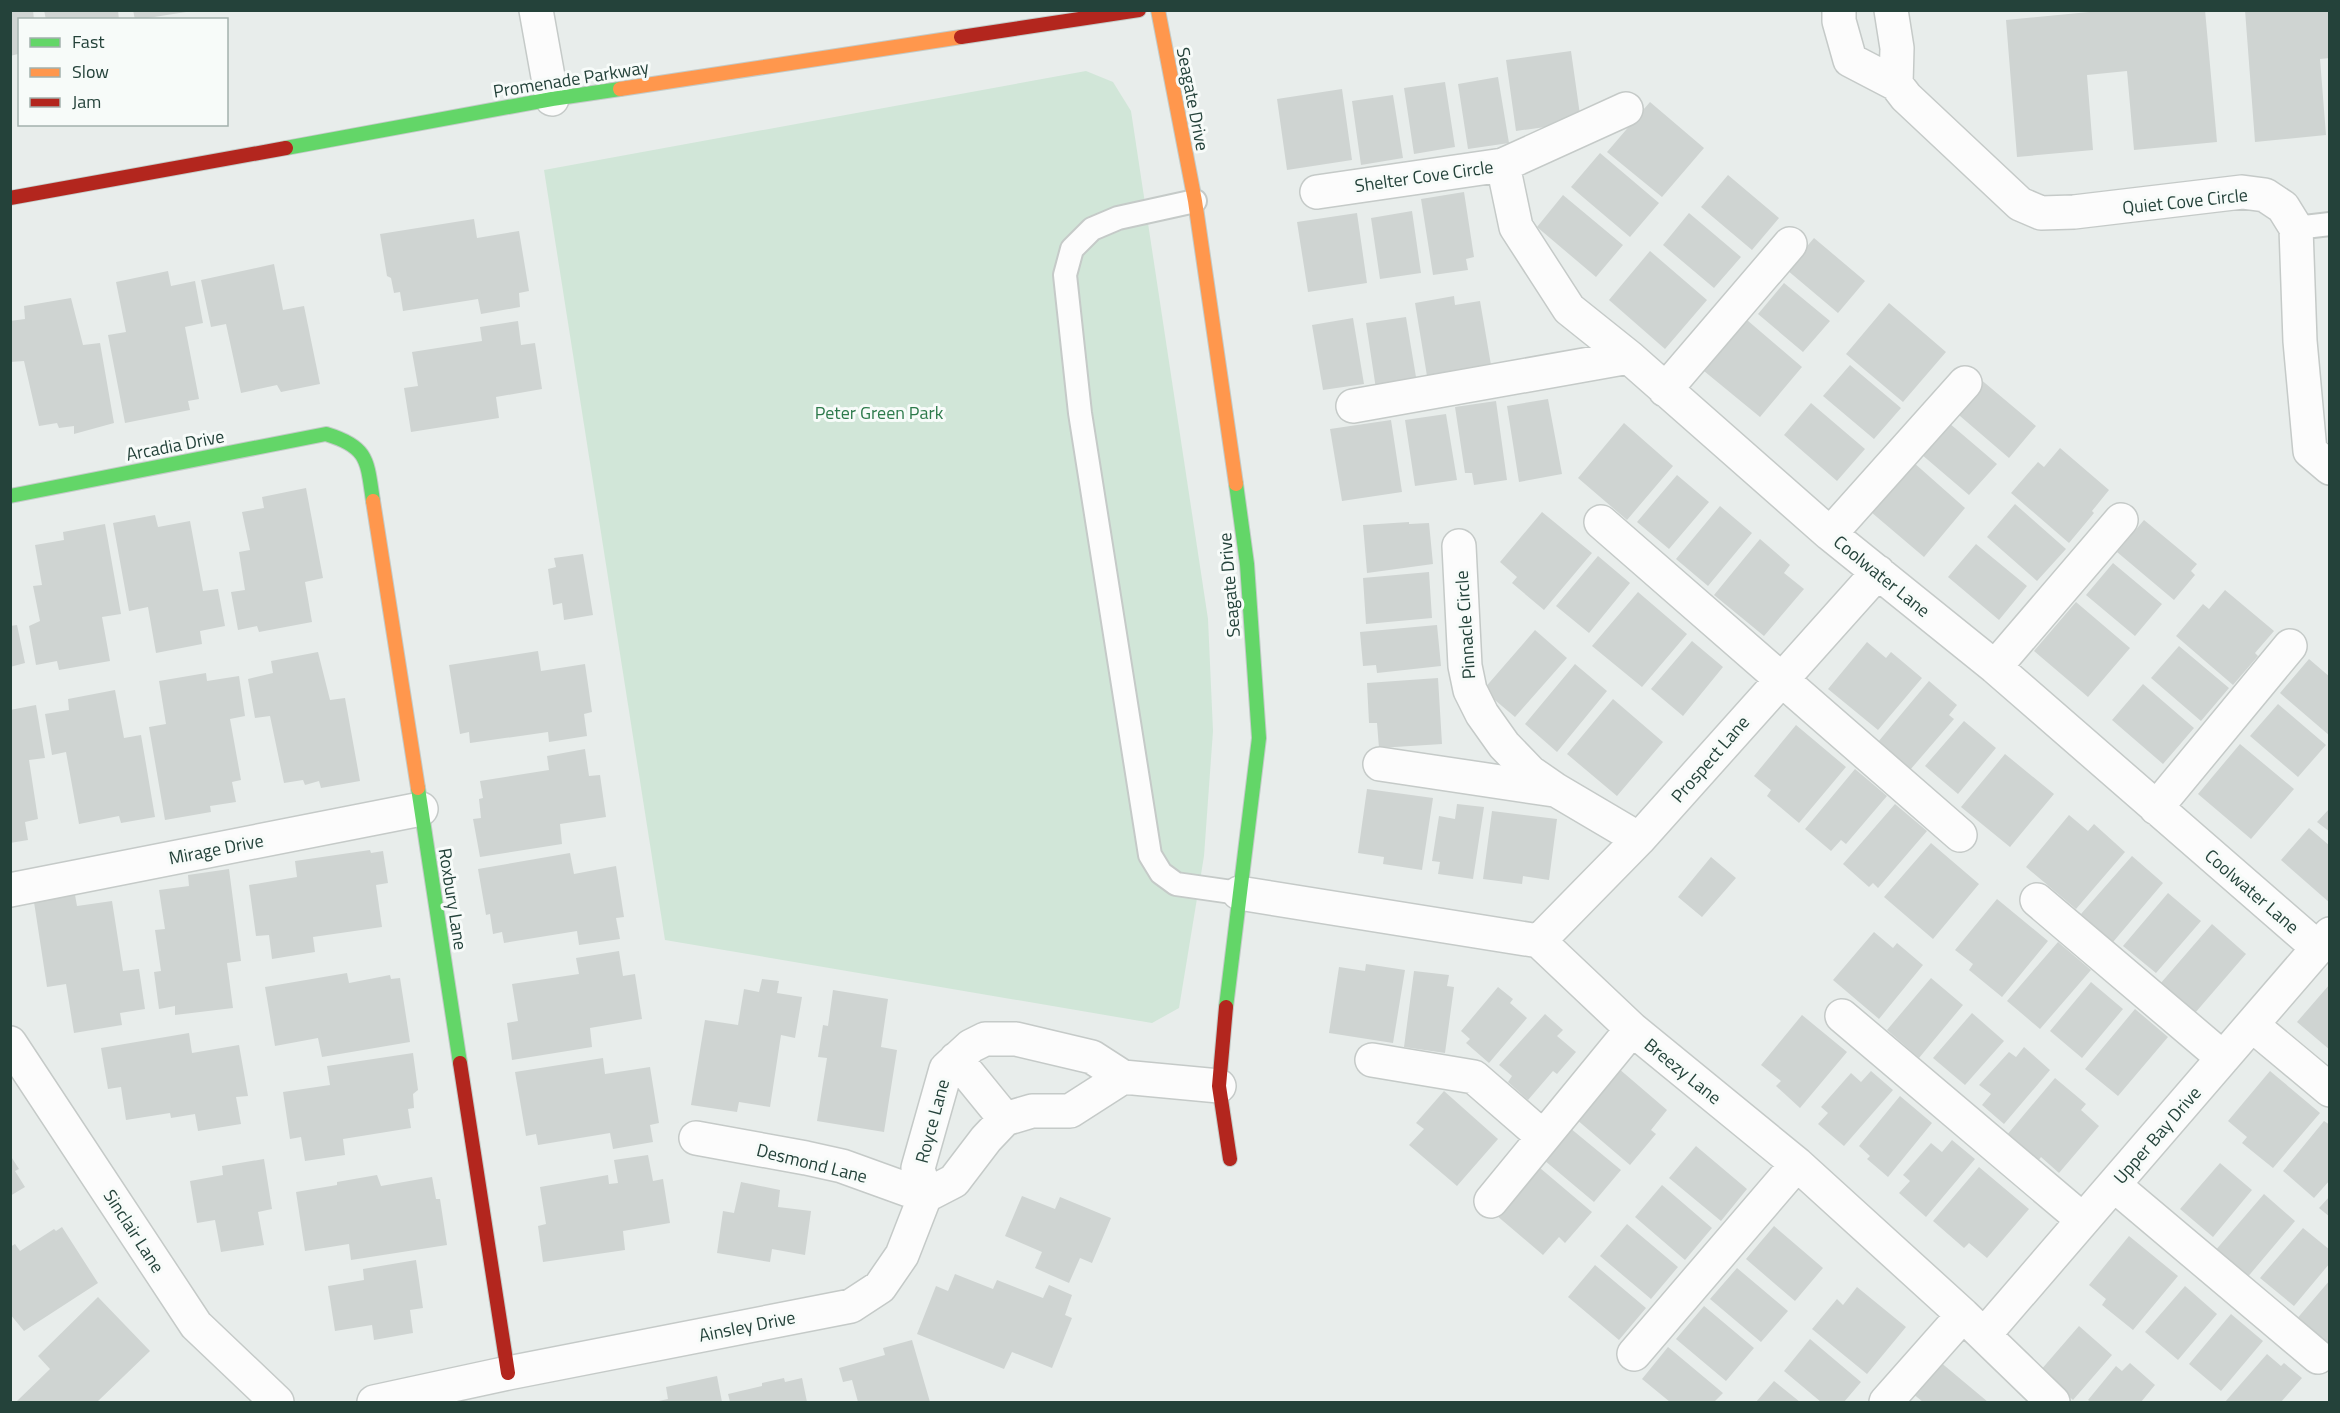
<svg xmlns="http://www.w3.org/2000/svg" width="2340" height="1413" viewBox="0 0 2340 1413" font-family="'Titillium Web',sans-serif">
	<rect width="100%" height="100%" fill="#e8edeb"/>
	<path fill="#d1e6d8" d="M1086 71 1113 82 1131 111 1208 619 1213 731 1204 856 1179 1008 1152 1023 665 940 544 170Z"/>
	<path fill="#cfd4d2" d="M10 10H33L34 20H20L18 54 10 56Z
		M44 10H118L119 20H46Z
		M133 10H185L186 12 135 20Z
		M2110 10H2205L2217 142 2134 150 2127 71 2087 75 2093 150 2017 157 2006 20Z
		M2245 10H2330V58L2320 59 2326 135 2255 142Z
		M1571 51 1581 122 1516 131 1506 60Z
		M1498 77 1509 143 1468 149 1458 84Z
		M1445 82 1455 147 1414 154 1404 88Z
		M1342 89 1352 160 1287 170 1277 99Z
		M1393 95 1403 158 1361 165 1352 101Z
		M1650 102 1704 148 1662 197 1607 152Z
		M1600 153 1659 203 1630 237 1571 187Z
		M1728 175 1779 218 1752 250 1701 207Z
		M1464 192 1474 257 1466 259 1468 270 1433 275 1421 199Z
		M1563 195 1623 245 1596 277 1537 227Z
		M1412 211 1421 273 1380 279 1371 218Z
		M1357 213 1367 283 1308 292 1297 222Z
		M1689 213 1741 257 1714 288 1663 245Z
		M474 219 477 238 519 231 529 291 519 293 520 307 481 314 478 299 403 311 400 292 394 293 391 278 387 276 380 234Z
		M1814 238 1865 281 1838 313 1787 270Z
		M1650 251 1707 300 1665 349 1609 300Z
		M274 264 283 310 304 306 320 384 281 392 277 385 241 393 226 324 211 327 201 280Z
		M168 271 171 286 195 281 203 323 185 327 199 399 188 401 190 410 125 423 108 335 126 332 116 282Z
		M1784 283 1830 321 1803 352 1758 314Z
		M1454 296 1455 305 1480 301 1491 365 1427 376 1415 303Z
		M71 298 83 345 100 343 114 423 74 434V426L59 428 57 423 39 426 24 361 10 362V321L25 319 24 306Z
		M1889 303 1946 352 1903 402 1846 354Z
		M1406 317 1417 383 1376 389 1366 323Z
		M1353 318 1364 384 1323 390 1312 325Z
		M1747 320 1802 367 1760 417 1704 371Z
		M518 321 521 345 535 343 542 389 496 397 499 418 411 432 404 388 418 386 412 352 482 341 480 327Z
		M1850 365 1901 408 1874 439 1823 396Z
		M1979 378 2036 426 2009 458 1953 410Z
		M1548 399 1562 474 1519 482 1507 406Z
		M1496 401 1507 480 1474 485 1472 473H1465L1455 407Z
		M1811 403 1865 449 1837 481 1784 435Z
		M1446 414 1457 480 1415 486 1405 420Z
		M1391 420 1402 492 1342 501 1330 429Z
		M1624 423 1673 466 1627 520 1578 478Z
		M1949 423 1997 464 1969 495 1921 454Z
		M2060 448 2109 490 2092 511 2094 513 2069 543 2011 493 2038 462 2044 467Z
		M1913 462 1965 508 1924 557 1871 512Z
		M1677 475 1709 502 1669 549 1637 522Z
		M306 488 323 578 305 582 312 622 259 632 257 626 238 630 231 592 245 590 239 552 250 550 242 512 264 508 262 497Z
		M2015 504 2066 549 2037 581 1987 537Z
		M1720 506 1752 533 1708 586 1676 559Z
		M1542 512 1592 553 1544 610 1512 583 1517 577 1500 562Z
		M155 515 158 527 190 521 203 591 218 589 225 626 200 631 202 644 156 653 148 607 129 611 113 523Z
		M2144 520 2197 564 2191 571 2195 575 2174 600 2117 552Z
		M1409 522V524L1429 523 1433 564 1367 573 1363 525Z
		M105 524 121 614 102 617 110 661 59 670 57 661 36 665 29 626 40 621 33 586 42 585 35 545 64 540 63 532Z
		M1760 539 1790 565 1784 573 1804 589 1764 636 1714 595Z
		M1976 544 2027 586 1999 620 1948 577Z
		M583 554 593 615 564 620 562 603 553 605 548 569 556 567 554 558Z
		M1598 556 1630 583 1589 633 1556 606Z
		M2113 563 2162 604 2135 636 2086 595Z
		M1429 572 1432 618 1366 624 1363 578Z
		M2225 590 2274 631 2255 653 2258 656 2233 685 2176 636 2203 604 2209 609Z
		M1638 592 1687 634 1642 687 1592 646Z
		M2076 602 2130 648 2088 697 2034 651Z
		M17 625 25 663 10 667V626Z
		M1437 625 1441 666 1377 673 1376 665 1363 666 1360 632Z
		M1535 630 1567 658 1515 717 1483 690Z
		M1692 641 1723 667 1683 716 1651 689Z
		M1867 642 1886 658 1891 652 1922 678 1878 730 1828 689Z
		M2179 646 2229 688 2201 721 2151 678Z
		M538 651 541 671 585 664 592 712 584 714 587 736 549 742 548 732 470 743 469 732 460 734 449 665Z
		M318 652 330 700 345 698 360 781 321 788 319 781 305 785 303 780 284 783 270 716 255 718 248 679 273 673 271 661Z
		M2309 659 2330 677V736L2280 693Z
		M1575 664 1607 691 1557 752 1525 724Z
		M206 673 207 681 239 676 245 716 230 719 241 780 232 782 236 802 210 806 211 812 165 820 149 727 166 724 159 681Z
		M1438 678 1442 744 1379 748 1377 723H1369L1367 683Z
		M1929 681 1957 705 1949 715 1954 719 1910 770 1878 742Z
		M2143 684 2194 728 2163 764 2112 720Z
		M115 690 124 738 141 735 155 817 121 823 119 816 79 824 66 752 52 755 45 714 69 710 68 699Z
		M1613 699 1663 742 1617 796 1567 754Z
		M2278 704 2326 745 2298 777 2250 736Z
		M36 705 45 758 29 760 38 819 25 822 28 840 10 843V710Z
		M1964 721 1996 748 1958 794 1925 766Z
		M1796 725 1846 767 1799 823 1767 796 1771 790 1754 776Z
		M2240 744 2294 789 2251 839 2198 794Z
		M585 749 589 776 600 775 606 817 560 824 562 844 480 857 473 819 481 818 479 799 483 798 480 781 549 770 547 756Z
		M2005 754 2054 794 2010 847 1961 807Z
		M1855 769 1887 796 1846 844 1841 840 1831 851 1805 829Z
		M1367 789 1433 798 1422 870 1383 864 1384 857 1358 853Z
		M1457 804 1484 807 1473 879 1438 874 1440 862 1432 861 1439 816 1455 819Z
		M1895 804 1927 831 1878 888 1873 883 1869 887 1843 864Z
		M2330 808V832L2317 822Z
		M1492 811 1557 819 1549 880 1523 876 1522 884 1483 879Z
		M2069 815 2088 831 2094 824 2125 852 2076 909 2026 867Z
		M2309 828 2330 846V903L2281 860Z
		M1931 843 1979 884 1933 939 1884 897Z
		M370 850 371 853 383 851 388 883 376 885 382 927 313 937 315 952 272 959 269 935 256 936 249 885 297 877 295 861Z
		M570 853 574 874 616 866 624 917 616 918 620 939 579 945 577 931 504 943 502 932 493 934 490 914 486 915 478 869Z
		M2132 856 2163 883 2113 942 2081 914Z
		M1711 857 1736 878 1702 917 1678 897Z
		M229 869 241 961 227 963 233 1008 175 1015V1006L159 1009 154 972 161 971 155 930 165 929 159 890 189 886 188 875Z
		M2168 893 2201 921 2156 973 2123 946Z
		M75 895 77 906 112 901 123 971 139 969 145 1009 120 1013 122 1025 74 1033 66 984 47 987 34 902Z
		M1997 899 2048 941 2002 997 1969 970 1973 964 1955 950Z
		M2212 924 2246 954 2195 1013 2160 984Z
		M1874 932 1893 948 1897 943 1923 965 1879 1019 1833 980Z
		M2058 942 2091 970 2040 1029 2007 1001Z
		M619 951 623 976 635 974 642 1019 590 1028 592 1047 512 1060 507 1023 518 1021 512 984 579 974 576 958Z
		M1366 964 1405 970 1393 1043 1329 1033 1339 967 1365 971Z
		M1414 971 1449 975 1447 986 1454 987 1445 1053 1404 1047Z
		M347 973 349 983 390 975 391 979 400 978 410 1042 322 1057 318 1038 275 1046 265 987Z
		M1931 978 1963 1005 1919 1058 1887 1030Z
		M762 979 779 981 777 993 802 997 795 1038 781 1035 770 1107 739 1102 737 1112 691 1105 705 1020 738 1025 744 989 759 992Z
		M2091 982 2123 1009 2082 1058 2050 1031Z
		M2330 984V1050L2297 1022Z
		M1498 987 1513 999 1510 1003 1527 1018 1489 1063 1466 1043 1470 1039 1461 1031Z
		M833 990 888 999 881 1047 897 1050 884 1132 817 1121 827 1058 818 1057 823 1025 828 1026Z
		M2135 1009 2168 1037 2118 1096 2085 1069Z
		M1972 1013 2004 1041 1965 1085 1933 1058Z
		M1545 1014 1563 1030 1557 1036 1576 1052 1557 1074 1553 1071 1528 1100 1508 1082 1512 1076 1499 1065Z
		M1802 1015 1847 1052 1800 1108 1776 1086 1781 1081 1761 1065Z
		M189 1033 192 1053 239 1045 248 1096 236 1097 241 1124 198 1131 195 1114 171 1118 170 1113 126 1120 121 1087 108 1089 101 1048Z
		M2024 1047 2050 1070 2004 1124 1982 1105 1991 1094 1979 1085 2009 1052 2016 1057Z
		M413 1053 418 1090 413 1094 414 1108 408 1109 411 1128 343 1139 345 1155 305 1161 301 1137 290 1139 283 1092 330 1085 327 1066Z
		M603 1058 605 1074 650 1067 659 1123 650 1125 653 1142 613 1149 610 1133 538 1145 536 1134 526 1136 515 1072Z
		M1618 1068 1667 1110 1651 1130 1656 1134 1630 1165 1576 1119Z
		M1871 1071 1893 1090 1844 1146 1818 1124 1828 1113 1821 1107 1851 1073 1861 1082Z
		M2270 1071 2320 1113 2273 1168 2242 1143 2247 1137 2228 1121Z
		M2055 1078 2086 1104 2081 1110 2099 1126 2059 1173 2041 1157 2038 1161 2006 1136Z
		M1444 1091 1498 1139 1457 1186 1409 1145 1424 1129 1416 1123Z
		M1900 1096 1932 1123 1888 1177 1867 1159 1870 1156 1859 1146Z
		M2324 1121 2330 1125V1180L2314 1198 2283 1171Z
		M1570 1128 1621 1170 1594 1202 1544 1160Z
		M1952 1140 1975 1159 1926 1217 1899 1193 1910 1181 1903 1175 1931 1143 1942 1152Z
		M1696 1146 1747 1189 1721 1221 1669 1178Z
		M10 1155 19 1169 15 1171 25 1187 10 1196Z
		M648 1155 653 1181 663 1179 670 1223 623 1231 625 1250 543 1262 538 1226 546 1224 540 1187 608 1175 609 1184 618 1183 614 1160Z
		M264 1159 272 1209 258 1212 264 1245 221 1252 215 1220 197 1223 190 1181 223 1175 222 1166Z
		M2220 1163 2252 1190 2213 1237 2180 1209Z
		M1979 1167 2029 1209 1987 1258 1969 1243 1964 1248 1933 1221Z
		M1540 1168 1592 1212 1565 1243 1559 1237 1543 1255 1496 1215Z
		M377 1175 381 1186 432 1177 436 1199H440L447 1245 351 1260 349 1244 305 1251 296 1192 337 1185V1182Z
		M741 1182 780 1190 778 1207 811 1211 805 1255 772 1249 770 1262 717 1253 723 1211 734 1213Z
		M1662 1185 1712 1228 1685 1260 1635 1217Z
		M2264 1194 2295 1221 2246 1279 2214 1252Z
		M1022 1196 1055 1209 1060 1197 1111 1218 1092 1263 1080 1258 1069 1283 1035 1268 1042 1252 1005 1236Z
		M2330 1196V1217L2319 1208Z
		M1627 1224 1678 1267 1651 1299 1600 1256Z
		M1774 1226 1823 1268 1795 1301 1746 1259Z
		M62 1227 98 1283 24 1331 10 1314V1247L15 1244 20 1251 54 1229 56 1231Z
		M2303 1228 2330 1250V1263L2294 1306 2260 1278Z
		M2129 1236 2178 1276 2133 1330 2102 1305 2106 1299 2089 1285Z
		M416 1260 423 1308 410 1310 413 1333 374 1340 372 1325 335 1331 328 1286 364 1280 363 1269Z
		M1595 1265 1646 1308 1619 1340 1568 1297Z
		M1737 1268 1788 1311 1761 1342 1710 1299Z
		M955 1274 993 1289 997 1280 1043 1298 1049 1285 1072 1295 1065 1315 1072 1318 1052 1368 1012 1352 1004 1369 917 1334 936 1286 948 1291Z
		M2330 1280V1344L2326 1348 2295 1321Z
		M2185 1286 2217 1314 2178 1360 2145 1332Z
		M1857 1287 1906 1327 1867 1374 1812 1329 1837 1299 1843 1305Z
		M98 1297 150 1351 97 1402H16L50 1369 38 1356Z
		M1704 1306 1754 1348 1726 1381 1676 1339Z
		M2231 1314 2263 1341 2221 1391 2189 1364Z
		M2079 1326 2112 1355 2073 1400 2040 1371Z
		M1810 1339 1861 1382 1844 1402H1821L1784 1371Z
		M912 1340 930 1402H858L852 1380 843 1382 839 1368 885 1355 883 1348Z
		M1668 1347 1723 1393 1714 1402H1670L1642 1379Z
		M2267 1354 2281 1366 2284 1363 2302 1378 2281 1402H2225Z
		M1939 1361 1988 1402H1923L1912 1393Z
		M2130 1363 2155 1385 2141 1402H2091L2088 1400 2116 1366 2122 1371Z
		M717 1376 722 1402H654L668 1399 666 1387Z
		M784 1378 785 1382 802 1378 807 1402H730L728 1394 762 1386V1383Z
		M1774 1381 1800 1402H1756Z"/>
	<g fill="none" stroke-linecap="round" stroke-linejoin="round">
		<g stroke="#c5cac8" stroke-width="26">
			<path id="lane" d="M1195 201 1118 218 1092 229 1072 249 1065 275 1080 413 1150 855 1161 873 1176 884 1239 893
				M2296 228 2330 224"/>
		</g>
		<g stroke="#c5cac8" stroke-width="36">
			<path id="street" d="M536 10 552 99
				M1839 10V21L1850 60 1896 84 1906 97 2020 204 2041 213 2074 212 2242 192 2265 195 2283 207 2296 228 2300 341 2310 451 2330 468
				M1891 10 1897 48 1896 84
				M1503 165 1516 227 1569 309 1629 357 1830 534 1995 667 2317 947
				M1317 192 1503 165 1626 109
				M1665 390 1790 244
				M1353 406 1629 357
				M1601 522 1960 835
				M1830 534 1965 383
				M1459 546 1465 666 1470 690 1482 714 1504 745 1530 772 1556 790 1639 839
				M1995 667 2121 520
				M1380 764 1554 790
				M2156 808 2290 646
				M10 890 421 809
				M1239 893 1539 941 1632 1029 1797 1164 1963 1315 2053 1402
				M2037 900 2223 1058
				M1539 941 1639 839 1878 572
				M1842 1016 2083 1220
				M2252 1025 2330 1090
				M10 1043 196 1325 277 1402
				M956 1059 1005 1119
				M1372 1060 1474 1077 1543 1137
				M696 1138 806 1158 842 1166 925 1196
				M2114 1185 2318 1357
				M925 1196 918 1168 946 1069 971 1046 985 1039H1016L1092 1057 1123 1077 1219 1086
				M925 1196 954 1181 986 1139 1005 1119 1032 1111H1070L1123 1077
				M1491 1201 1632 1029
				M1984 1335 2330 934
				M1634 1354 1797 1164
				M374 1402 508 1373 851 1306 880 1287 902 1255 925 1196
				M1886 1402 1963 1315"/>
		</g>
		<g stroke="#c3cbc8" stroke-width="16">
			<path id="fast" d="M286 148 552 99 620 89
				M10 496 326 434C369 447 367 461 373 501
				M418 788 460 1063
				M1226 1007 1259 738 1247 564 1236 484"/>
		</g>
		<g stroke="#c3cbc8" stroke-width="16">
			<path id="slow" d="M1158 10 1195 201 1236 484
				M620 89 961 37
				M373 501 418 788"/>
		</g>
		<g stroke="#c3cbc8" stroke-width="16">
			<path id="jam" d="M961 37 1139 10
				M10 198 286 148
				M1226 1007 1219 1086 1230 1159
				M460 1063 508 1373"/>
		</g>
		<use href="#lane" stroke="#fcfcfc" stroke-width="22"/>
		<use href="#street" stroke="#fcfcfc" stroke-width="33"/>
		<use href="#fast" stroke="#63d668" stroke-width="14"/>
		<use href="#slow" stroke="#ff974d" stroke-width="14"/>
		<use href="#jam" stroke="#b3261e" stroke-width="14"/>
	</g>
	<g text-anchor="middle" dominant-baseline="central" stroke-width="6" stroke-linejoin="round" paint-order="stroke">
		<g font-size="18" fill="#24423a" stroke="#f7fbf9">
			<text transform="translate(571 79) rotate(-9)">Promenade Parkway</text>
			<text transform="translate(1193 99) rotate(79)">Seagate Drive</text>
			<text transform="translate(1424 176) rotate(-8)">Shelter Cove Circle</text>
			<text transform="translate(2185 201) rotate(-6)">Quiet Cove Circle</text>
			<text transform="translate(175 445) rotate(-11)">Arcadia Drive</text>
			<text transform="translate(1882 576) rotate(39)">Coolwater Lane</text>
			<text transform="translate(1229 585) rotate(-95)">Seagate Drive</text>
			<text transform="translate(1465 625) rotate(-94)">Pinnacle Circle</text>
			<text transform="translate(1710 759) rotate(-49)">Prospect Lane</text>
			<text transform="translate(216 849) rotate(-11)">Mirage Drive</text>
			<text transform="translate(2252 891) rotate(41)">Coolwater Lane</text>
			<text transform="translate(453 899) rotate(81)">Roxbury Lane</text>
			<text transform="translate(1683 1071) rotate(39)">Breezy Lane</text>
			<text transform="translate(932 1121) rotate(-75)">Royce Lane</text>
			<text transform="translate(2157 1135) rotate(-49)">Upper Bay Drive</text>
			<text transform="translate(812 1163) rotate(14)">Desmond Lane</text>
			<text transform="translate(134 1231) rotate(57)">Sinclair Lane</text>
			<text transform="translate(747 1326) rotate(-11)">Ainsley Drive</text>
		</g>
		<g font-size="18" fill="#2d7a4b" stroke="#f7fbf9">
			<text x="879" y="412">Peter Green Park</text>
		</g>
	</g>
	<rect width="2340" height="1413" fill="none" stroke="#24423a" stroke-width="24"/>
	<rect x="18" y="18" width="210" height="108" fill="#f7fbf9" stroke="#a3b1ad" stroke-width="1.5"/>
	<rect x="30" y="38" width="30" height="9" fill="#63d668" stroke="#a3b1ad" stroke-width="1.5"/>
	<text x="72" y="48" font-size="18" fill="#24423a">Fast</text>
	<rect x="30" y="68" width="30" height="9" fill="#ff974d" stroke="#a3b1ad" stroke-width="1.5"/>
	<text x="72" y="78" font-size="18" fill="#24423a">Slow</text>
	<rect x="30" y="98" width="30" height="9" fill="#b3261e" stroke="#a3b1ad" stroke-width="1.5"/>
	<text x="72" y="108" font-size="18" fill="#24423a">Jam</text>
</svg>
